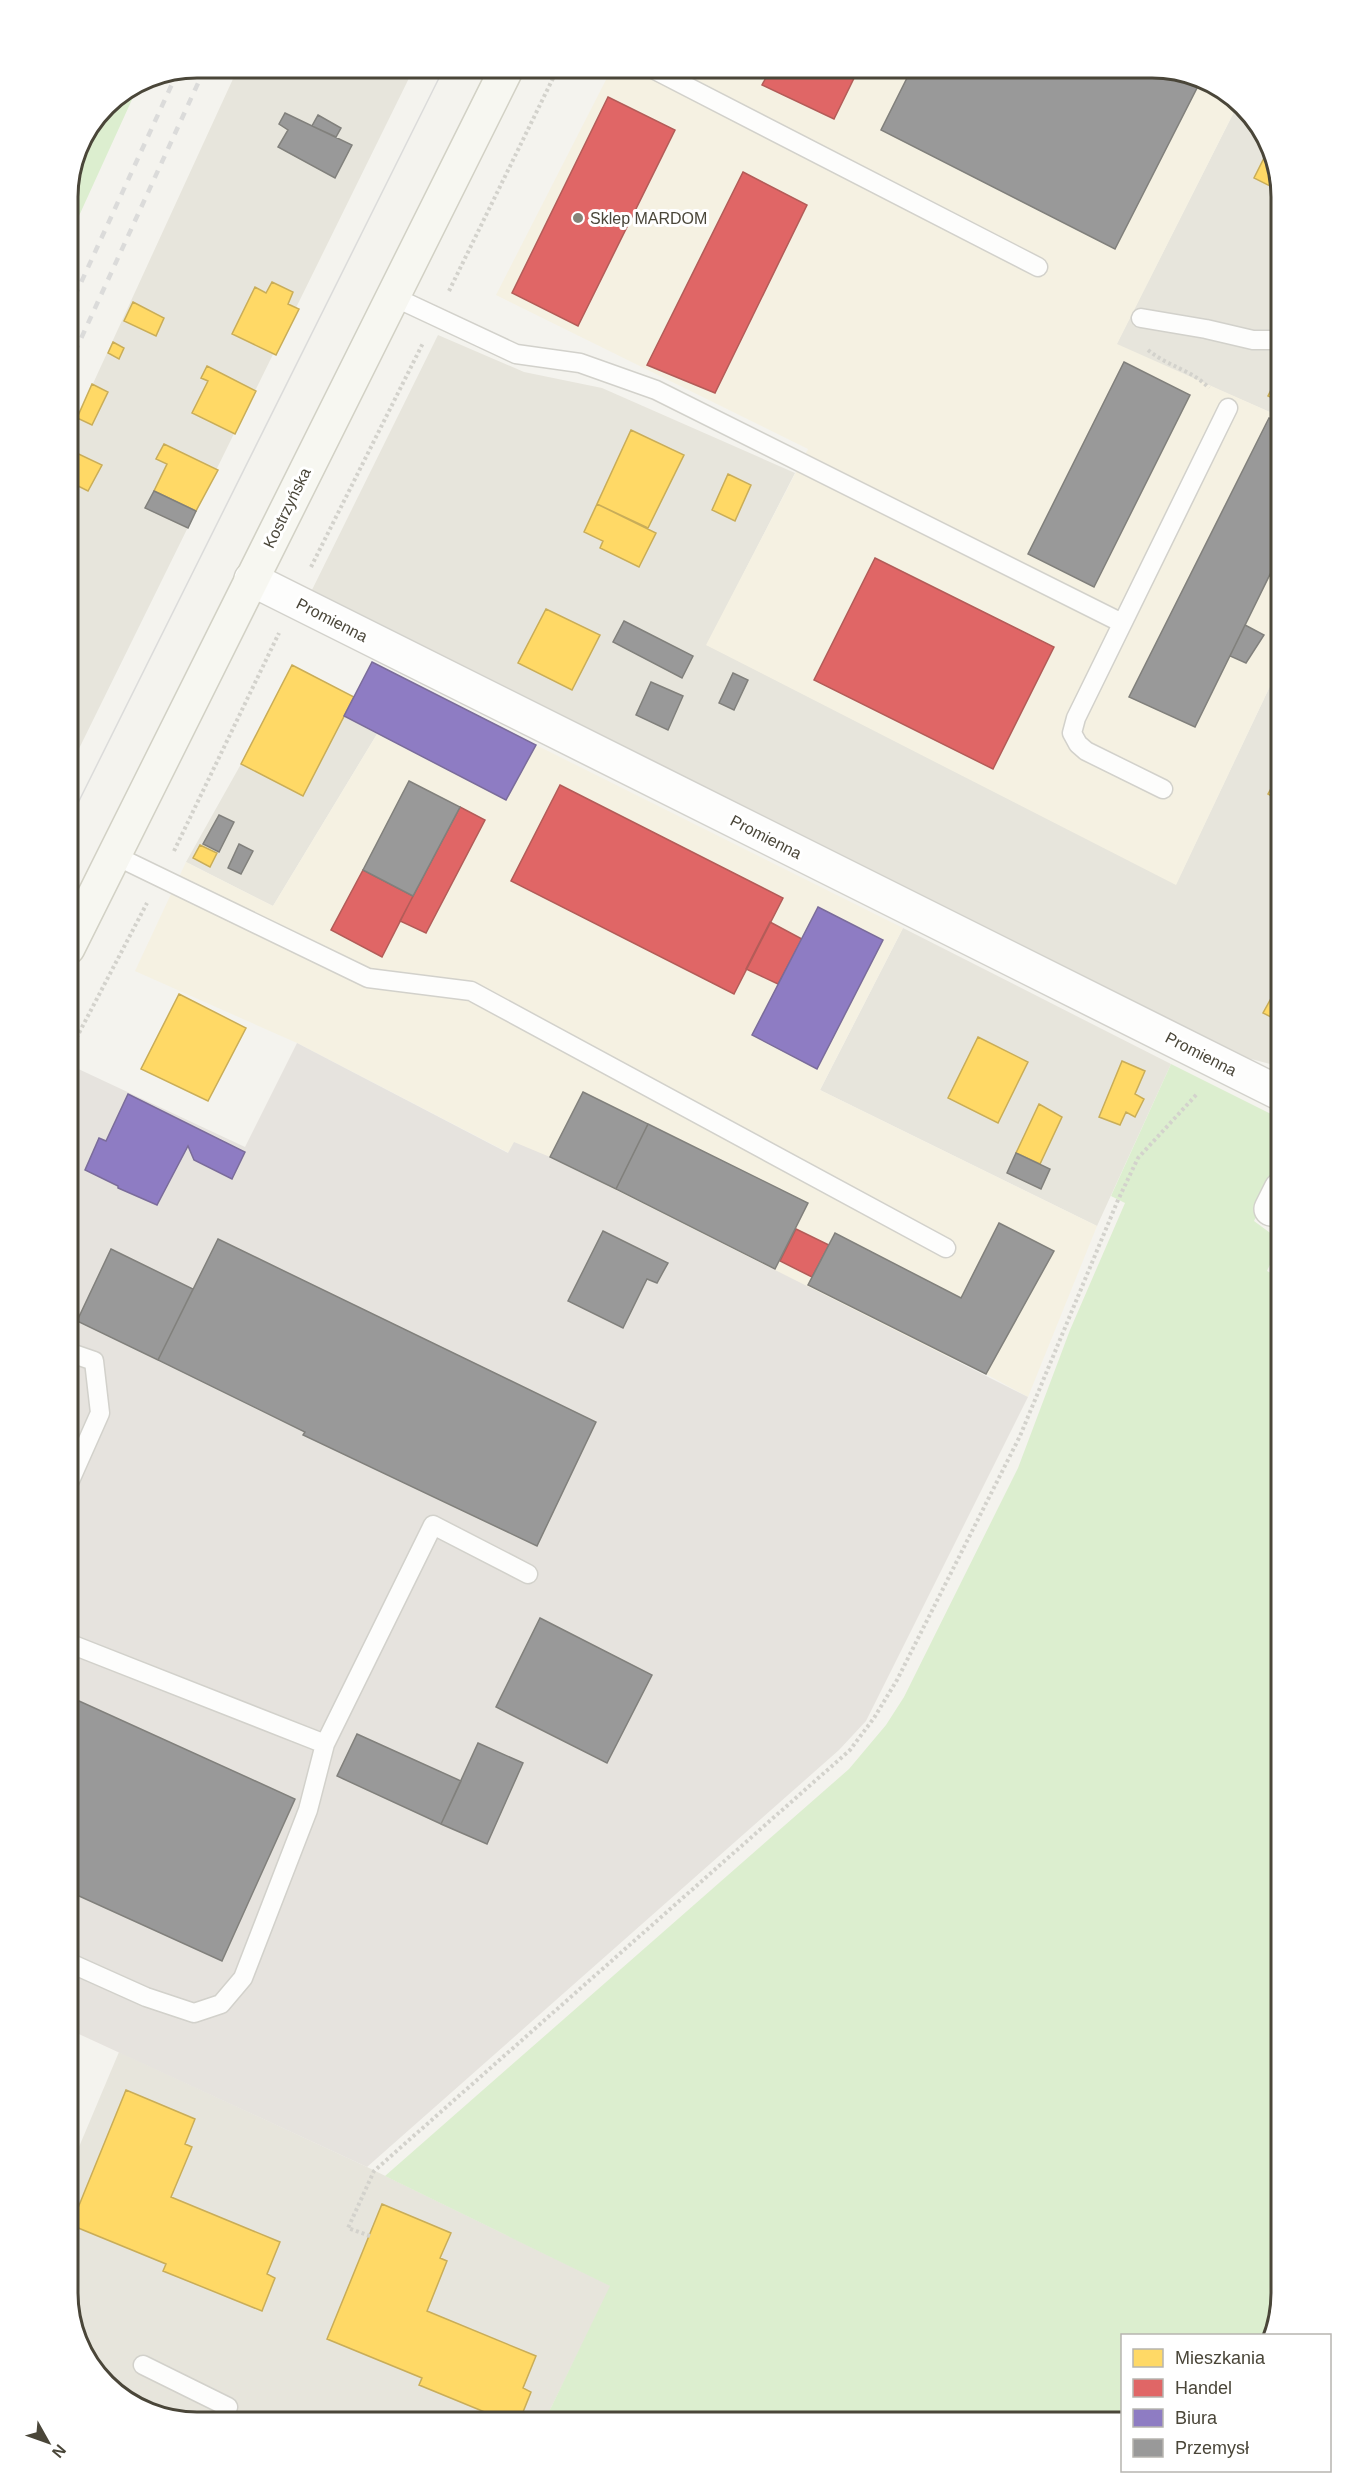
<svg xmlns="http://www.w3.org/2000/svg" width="1349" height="2490" viewBox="0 0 1349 2490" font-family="Helvetica,sans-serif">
	<rect width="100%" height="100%" fill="#f4f3ee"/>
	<path fill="#e7e5dc" d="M238 68H414L68 771V438Z
		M1237 106 1271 147 1281 197V417L1116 345Z
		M438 335 524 372 602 388 795 473 707 645 1176 884 1281 663V1067L1183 1041 308 598Z
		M292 665 354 697 344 716 377 734 273 906 186 862 241 764Z
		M903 928 1171 1064 1097 1226 820 1090Z
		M119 2052 367 2167 611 2286 544 2422H189L125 2400 78 2343 68 2293V2173Z"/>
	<path fill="#f5f1e2" d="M612 68H1161L1224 90 1237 106 1117 344 1281 417V663L1176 885 706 645 808 449 496 295Z
		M377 734 506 800 536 745 903 928 820 1090 1097 1226 1028 1397 986 1374 509 1153 297 1043 135 971 186 862 273 906Z"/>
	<path fill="#e6e3de" d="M297 1043 508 1153 514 1142 550 1157 1028 1397 866 1721 839 1750 367 2167 68 2029V1074L72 1066 245 1147Z"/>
	<path fill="#dceecf" d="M140 82 68 240V189L78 147 106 105Z
		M1171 1064 1281 1119V1167L1254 1221 1281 1241 1267 1271 1281 1278V2293L1268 2335 1122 2336V2422H544L610 2286 385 2176 849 1769 886 1725 904 1697 1018 1468 1070 1330 1125 1203 1111 1196Z"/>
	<path fill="#ffd966" stroke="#c9ad58" stroke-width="1.5" d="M1268 150 1272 152 1280 191 1254 178Z
		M272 282 293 292 288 304 299 309 276 355 232 334 255 287 266 293Z
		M133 302 164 318 156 336 124 321Z
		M113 342 124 348 119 359 108 353Z
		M207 366 256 391 235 434 192 413 208 381 201 378Z
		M1279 374 1281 375V402L1268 396Z
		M92 384 108 392 92 425 77 418Z
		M631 430 684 455 648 528 597 504Z
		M164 444 218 470 196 511 154 491 167 464 156 459Z
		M68 449 102 465 88 491 68 481Z
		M728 474 751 485 735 521 712 510Z
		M597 504 656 533 639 567 600 548 603 541 584 532Z
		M546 609 600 635 572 690 518 663Z
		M292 665 354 697 303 796 241 764Z
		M1277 778 1281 781V802L1268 794Z
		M200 845 217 853 210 867 193 858Z
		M1281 980V1022L1263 1013Z
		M179 994 246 1028 208 1101 141 1069Z
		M978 1037 1028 1062 998 1123 948 1098Z
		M1122 1061 1145 1071 1135 1094 1144 1099 1135 1117 1126 1112 1120 1125 1099 1117Z
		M1039 1104 1062 1117 1040 1164 1016 1153Z
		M126 2090 195 2119 185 2144 192 2147 171 2197 280 2242 267 2274 275 2278 262 2311 163 2271 166 2264 71 2225Z
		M382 2204 451 2233 440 2258 447 2261 427 2311 536 2356 523 2388 531 2392 519 2422H509L419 2385 422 2378 327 2339Z"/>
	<path fill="#e06666" stroke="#b35c58" stroke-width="1.5" d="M771 68H859L834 119 762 85Z
		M608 97 675 130 578 326 512 293Z
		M743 172 807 205 715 393 647 365Z
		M875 558 1054 647 993 769 814 680Z
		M560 785 783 898 734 994 511 881Z
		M460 807 485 820 426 933 400 921Z
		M363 870 413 896 382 957 331 930Z
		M770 922 802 939 778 984 746 969Z
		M796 1229 829 1245 812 1277 780 1261Z"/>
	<path fill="#8e7cc3" stroke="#7a6c9a" stroke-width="1.5" d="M372 662 536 745 506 800 344 716Z
		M818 907 883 940 817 1069 752 1035Z
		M128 1094 245 1152 232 1179 194 1160 188 1146 157 1205 118 1188V1186L85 1170 99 1138 106 1141Z"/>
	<path fill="#999" stroke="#81807c" stroke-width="1.5" d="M912 68H1158L1197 88 1115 249 881 130Z
		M285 113 352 145 335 178 278 147 288 130 279 124Z
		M318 115 341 128 336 137 312 126Z
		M1124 362 1190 395 1094 587 1028 554Z
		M1269 418 1281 424V552L1195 727 1129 697Z
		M154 491 196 511 188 528 145 508Z
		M1281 552V582L1270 576Z
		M624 621 693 656 682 678 613 642Z
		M1245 625 1264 635 1246 663 1230 656Z
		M733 673 748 680 734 710 719 703Z
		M651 682 683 696 668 730 636 715Z
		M409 781 460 807 413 896 363 870Z
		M219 815 234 822 219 852 203 844Z
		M239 844 253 851 241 874 228 868Z
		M583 1092 648 1124 616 1189 550 1157Z
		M648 1124 808 1203 775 1269 616 1189Z
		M1016 1153 1050 1169 1041 1189 1007 1173Z
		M999 1223 1054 1251 986 1374 808 1285 835 1233 961 1298Z
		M603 1231 668 1263 657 1283 647 1279 623 1328 568 1301Z
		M218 1239 596 1422 537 1546 303 1435 305 1432 158 1360Z
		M111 1249 193 1289 158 1360 77 1321Z
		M540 1618 652 1675 607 1763 496 1707Z
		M68 1696 295 1799 222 1961 68 1891Z
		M357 1734 461 1781 441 1824 337 1776Z
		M478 1743 523 1763 487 1844 441 1824Z"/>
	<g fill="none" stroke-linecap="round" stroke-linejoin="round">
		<g stroke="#d2d1cb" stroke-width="21">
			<path id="lane" d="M651 68 1038 267
				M392 296 516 354 580 363 656 390 1122 623
				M1141 318 1206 329 1253 340H1281
				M1163 789 1086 751 1078 744 1072 733 1076 718 1228 408
				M114 855 368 978 471 991 946 1248
				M68 1485 100 1413 94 1361 68 1352
				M68 1643 325 1744
				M68 1962 146 1997 194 2013 221 2004 243 1978 308 1810 325 1744 433 1525 528 1574
				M143 2365 228 2407 221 2422"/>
		</g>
		<g stroke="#d2d1cb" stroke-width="36">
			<path id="street" d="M251 579 1281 1094
				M1271 1209 1281 1189"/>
		</g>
		<g stroke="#d2d1c5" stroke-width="36">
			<path id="secondary" d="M68 948 507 68"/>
		</g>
		<path stroke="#d3d2cc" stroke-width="4" stroke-dasharray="3 3" stroke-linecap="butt" d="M449 291 558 68
			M1148 350C1167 366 1192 370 1209 388
			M311 567 423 343
			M174 851 279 633
			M68 1054 147 903
			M370 2236 348 2228 374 2171 850 1750 874 1718 897 1680 1020 1436 1118 1200 1138 1158 1197 1094"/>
		<use href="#lane" stroke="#fdfdfc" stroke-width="18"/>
		<use href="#street" stroke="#fdfdfc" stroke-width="33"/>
		<use href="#secondary" stroke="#f7f7f1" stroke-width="33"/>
		<path stroke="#dbdbda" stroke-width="1.5" d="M68 823 444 68"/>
		<path stroke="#dbdbda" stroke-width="4.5" stroke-dasharray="8 8" stroke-linecap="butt" d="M68 311 178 71
			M68 367 205 68"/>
	</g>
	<circle fill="#868378" stroke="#fff" stroke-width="2" cx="578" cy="218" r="6"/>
	<g text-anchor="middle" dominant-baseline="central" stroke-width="6" stroke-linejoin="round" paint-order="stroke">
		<g font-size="16" fill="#4a4639" stroke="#fff" text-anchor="start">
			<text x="590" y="218">Sklep MARDOM</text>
		</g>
		<g font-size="16" fill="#4a4639" stroke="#fff">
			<text transform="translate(287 508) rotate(-64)">Kostrzyńska</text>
			<text transform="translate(332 620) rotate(27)">Promienna</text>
			<text transform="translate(766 837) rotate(27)">Promienna</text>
			<text transform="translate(1201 1054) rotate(27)">Promienna</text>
		</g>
	</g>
	<path d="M0 0H1349V2490H0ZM197 78H1152A119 119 0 0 1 1271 197V2293A119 119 0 0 1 1152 2412H197A119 119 0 0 1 78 2293V197A119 119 0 0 1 197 78Z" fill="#fff" fill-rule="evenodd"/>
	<path fill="none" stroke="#4a4639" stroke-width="3" d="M197 78H1152A119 119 0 0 1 1271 197V2293A119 119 0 0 1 1152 2412H197A119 119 0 0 1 78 2293V197A119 119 0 0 1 197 78Z"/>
	<rect x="1121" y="2334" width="210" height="138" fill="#ffffff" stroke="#b7b5b0" stroke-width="1.5"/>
	<rect x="1133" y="2349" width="30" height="18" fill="#ffd966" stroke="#b7b5b0" stroke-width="1.5"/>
	<text x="1175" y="2364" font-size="18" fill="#4a4639">Mieszkania</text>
	<rect x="1133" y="2379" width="30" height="18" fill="#e06666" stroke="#b7b5b0" stroke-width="1.5"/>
	<text x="1175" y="2394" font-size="18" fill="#4a4639">Handel</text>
	<rect x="1133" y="2409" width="30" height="18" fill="#8e7cc3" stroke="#b7b5b0" stroke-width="1.5"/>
	<text x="1175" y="2424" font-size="18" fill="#4a4639">Biura</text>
	<rect x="1133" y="2439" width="30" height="18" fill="#999999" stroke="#b7b5b0" stroke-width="1.5"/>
	<text x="1175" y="2454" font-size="18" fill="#4a4639">Przemysł</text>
	<g transform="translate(48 2442) rotate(130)" stroke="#ffffff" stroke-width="4.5" paint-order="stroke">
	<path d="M0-4.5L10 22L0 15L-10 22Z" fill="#4a4639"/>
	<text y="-9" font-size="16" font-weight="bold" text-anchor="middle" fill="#4a4639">N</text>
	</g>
</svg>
